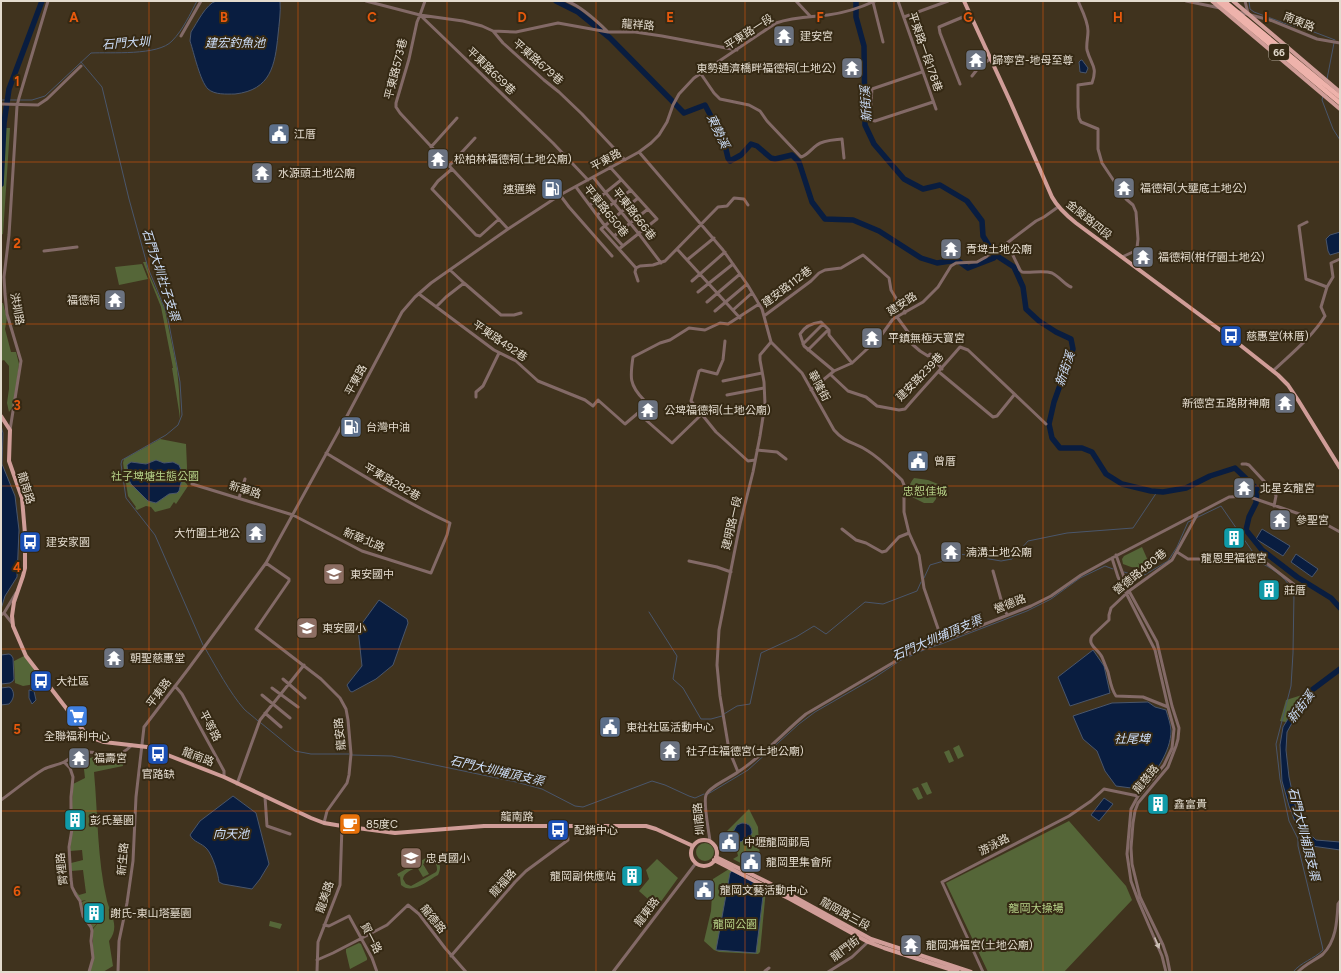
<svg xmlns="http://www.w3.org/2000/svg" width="1341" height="973" viewBox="0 0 1341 973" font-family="Figtree,'Noto Sans TC',sans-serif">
	<rect width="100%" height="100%" fill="#40331e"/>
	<path fill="#556638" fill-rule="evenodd" d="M1 128H10L3 234 1 235Z
		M143 262H146L149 274 165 310 170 335 177 368 179 390 180 411 179 419V411L172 368H173L161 307Z
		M142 264 148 279 119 285 115 267Z
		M1 303H3L7 318 5 329 11 352H16L19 364 14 405 9 412 7 403 9 389V366L4 360 1 361Z
		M160 439 186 444 187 467 186 483 188 486 176 504 174 502 170 508 155 512 151 507 146 506 137 510 135 508 136 507 128 496 123 463 124 459Z
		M914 478 928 480 938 484 936 499 933 503H924L910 496C907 489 910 483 914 478Z
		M1142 547 1149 563 1145 566H1143L1138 563 1140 566V568L1131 567 1123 564 1122 559 1124 556Z
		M24 656C33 665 37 672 35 684L23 686 15 683 14 661Z
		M1302 695 1286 722 1280 721 1286 700Z
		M959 745 964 756 958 759 953 748Z
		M949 750 954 761 949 763 944 752Z
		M93 757 95 758 97 766 111 765 116 760 122 759 123 766 94 772C98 815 97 859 107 901 111 915 120 927 109 941L113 966 103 972H90L93 957V929L103 917V908L99 904 103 909V917L92 929C90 925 86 921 84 916 82 912 83 907 82 902L86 900 81 901 73 888 79 895 86 893 83 870 71 871V863L83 860 82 850 70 851 73 784 85 778 83 761Z
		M927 782 932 793 927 795 921 784Z
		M918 787 923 798 918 800 912 789Z
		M749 809 758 827 760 861 752 869 733 859 738 856 734 839 726 832Z
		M1069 821 1126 886 1132 900 1064 972H988L946 883Z
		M696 852a9 9 0 1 1 18 0a9 9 0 1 1-18 0Z
		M435 853 436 855 433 857C440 861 442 867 438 875 427 881 412 895 401 885L400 876 399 877 397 874ZM430 860C436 861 437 865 437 870L436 872 411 886 406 884 403 879C404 872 412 870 417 867L423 877 429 874 423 864Z
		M657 859 678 878 657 907 639 891 649 879 646 870Z
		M729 869 766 889 760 952 758 954 719 952 714 950 704 941 711 911 713 879Z
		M270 921 282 924 280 929 269 926Z
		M359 943 361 944 367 958V960L350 969 346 952V949Z"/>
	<path fill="#091d40" stroke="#4a566b" d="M216 1H280C281 12 279 24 278 35 275 65 271 90 235 94 226 94 215 95 208 89 200 81 194 53 190 41L191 32C197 23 206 4 216 1Z
		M1081 60H1082L1088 68 1086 73 1080 72 1079 62Z
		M1340 232V252L1330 255 1328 251 1326 239 1330 235Z
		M1 426 3 433 2 464 15 496 19 530 17 577 5 596 1 609Z
		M156 460 164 463 173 462 179 465 181 470 182 479 179 491 177 493 169 494 156 503 148 501 131 484 129 480 127 465 131 462 146 464Z
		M1262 529 1290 546 1283 556 1256 539Z
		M1296 554 1318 569 1312 577 1291 562Z
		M379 600 407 619 408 623 393 665 376 679 352 692 350 691 347 685 362 666 358 629Z
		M1093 650 1104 666 1110 693 1070 706 1058 677Z
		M9 654 11 655 13 658 14 679 13 681 10 683 1 684V655Z
		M9 687 11 688C15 693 14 699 9 704L1 705V688Z
		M29 690 34 691 36 700 32 704 29 698Z
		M1299 701 1302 705 1287 732 1286 750 1289 777 1297 814 1307 831 1316 840 1340 842V850L1312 846 1298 829 1289 806 1282 781 1280 745 1283 727Z
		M1148 702 1155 707 1166 710C1168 717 1171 725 1171 731 1171 751 1154 777 1139 789L1116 786 1105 771 1097 751 1083 739 1073 716 1112 703Z
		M233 796 256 813 269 864 260 879 252 889 223 884 219 882C218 873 213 856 207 849 202 843 193 842 190 835L200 821Z
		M1104 798 1113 804 1099 821 1091 815Z
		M742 823C749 823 752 827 752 833L748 840H743L741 842 736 839 733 832 737 825Z
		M732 871 764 888 756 953 716 950 730 873Z"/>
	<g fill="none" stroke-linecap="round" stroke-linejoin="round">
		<path stroke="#4a566b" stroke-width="1" d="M1249 1 1250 9 1254 12 1284 23 1314 32 1335 40
			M81 62 102 87 129 199 148 268 167 314 180 382 182 415 178 425 166 435 122 460 121 464 126 498 155 535 203 645
			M1327 79 1334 43
			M1323 96 1322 100 1333 129 1340 140
			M1 100H17
			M20 100H32L45 96 91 53C111 52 158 56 172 41 183 30 190 14 197 1
			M1196 518 1221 506 1259 561
			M1263 564C1275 570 1288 580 1294 593L1293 653 1291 686 1276 744 1280 779 1289 821 1298 839V846L1322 945 1323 950C1314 959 1301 962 1293 972
			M1124 572 1141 577 1168 561 1177 547 1188 522 1193 520
			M924 578 930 565 947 560H952L960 554 1001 561 1012 559 1028 541 1067 533 1133 528 1157 492
			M649 612 677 656 673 679 683 688 701 719H711L722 716
			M205 648C216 667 230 693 244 709 248 713 254 717 258 721
			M724 714 737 706 750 704 761 653 796 637 814 626 826 634 865 602 883 604 917 591 921 582
			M261 723 295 751 311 754H349
			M352 755 392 756 516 782 542 789 575 806 583 807 652 781 665 785 689 796 695 798 704 794
			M708 794 748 770 799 724 815 712 874 678 901 660 926 649 941 644 1027 611 1051 599 1080 578 1105 566 1113 569"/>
		<path stroke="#091d40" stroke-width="5.5" d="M556 1 578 12 610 38 684 113 705 105 724 141 728 158 730 161 741 155 751 144 757 146 771 158 775 159 792 155 799 162 812 202 825 219 853 220 879 231 921 258 937 263 957 260 968 268 994 258V254
			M856 1V17L864 46 865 125 874 144 904 179 923 189 940 185 967 201 982 221 983 236 994 254 1014 267 1023 287 1026 309 1039 321 1056 332 1071 339 1073 349 1054 402 1049 424 1052 438 1060 448H1082L1092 452 1106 474 1122 484 1151 491 1163 492 1186 488 1210 476 1235 468 1257 489 1256 503 1249 517 1246 530 1262 550 1297 577 1331 598 1340 608
			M1 184 4 123 9 89 42 1
			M1297 709 1308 693 1340 669"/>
		<path stroke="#836a67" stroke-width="3" d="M366 1 420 15 463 21 482 26 493 31 503 43 544 80 559 92 582 114 625 160
			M425 1 420 15 417 22 409 59 396 103V107L400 113 508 229
			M567 1C582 7 596 20 608 32
			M796 1 810 16
			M898 1 936 109
			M1078 1C1082 10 1088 21 1088 31 1088 38 1086 44 1087 50 1091 65 1098 66 1092 83L1078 85V107L1079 118 1081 122 1098 129V149L1102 163 1126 199 1133 205 1136 212 1138 239 1137 248 1135 251 1122 257
			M1186 1 1220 8
			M1245 1 1248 13
			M873 2 883 42
			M1239 12 1270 20 1317 39 1340 43
			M420 15 553 143 588 180
			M904 17 948 1
			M493 31 516 32 558 23 608 32H635L662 36 737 50
			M181 36 201 1
			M978 59 988 54
			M922 72 872 89 870 115 871 120 875 121 933 102
			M701 74 714 93 720 99 749 105 760 111 767 121 801 157C808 155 811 149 817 145 823 140 834 140 842 139L844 158
			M972 76 979 67 990 59
			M960 84 940 33 939 27 970 14
			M1 104 38 105 47 99 81 66
			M431 147 457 118
			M639 152 723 250 747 284 762 309 771 342 802 373 834 430C846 444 855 442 868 451 881 459 891 470 902 480L904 485V512L909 533 919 555 924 588 942 640
			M449 166 475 138
			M610 167 657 219 619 249
			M452 169 438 181 432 189 476 235 480 236 499 219
			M593 177 639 234 661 263
			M576 187 605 226 623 246
			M560 195 569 207 612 256
			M590 205 621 180
			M597 215 631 190
			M1307 222 1299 226 1306 279 1327 287
			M614 236 648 209
			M1007 243 1020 270 1022 272C1031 273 1044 270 1052 273 1060 277 1064 284 1071 287
			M677 249 740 318
			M44 251 77 247
			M687 260 714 238
			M636 268 601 229 638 198
			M450 270 464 283 501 315H514L521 313
			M638 281 635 272 636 268 640 266 653 265 665 261 718 207 727 206 734 198 744 199 748 205
			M692 281 725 252
			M698 292 733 264
			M419 294 494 350 516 361 538 381 585 400 593 406 598 400 625 424 638 413 672 443 702 414
			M707 302 740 274
			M436 307 446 297 464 283
			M733 310 752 293
			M715 311 747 284
			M764 316 811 281 819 273 825 270 841 268 863 255 889 278 891 290 905 313
			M897 317 908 332 912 344 920 351 928 356 930 354 942 369
			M725 341 723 360 717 374 701 370 699 371 691 401 716 432 748 461 755 460
			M803 344 823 324
			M808 350 828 330
			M834 371 804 346 800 334C805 326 812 323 821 322L829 330V335L852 363
			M1273 371C1290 355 1313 336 1325 316L1321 307 1327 287 1333 277 1331 263 1340 259
			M939 372 993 417 997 416 1014 395
			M831 375 848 391 866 397 877 406 899 410 905 409C923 388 942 368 960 347L968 350 1046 424
			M723 381 762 373
			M811 390 834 371 852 363 880 337 893 319 923 302 938 287 951 266 956 263 977 262 986 257 994 249 1007 243 1036 221 1044 217 1058 207
			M727 395 764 388
			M476 397V392L483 386 499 353
			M638 413 644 408V400C629 385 630 377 633 357L660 343 670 340 689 328 705 330 720 323 728 324 759 304
			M10 430 21 361 7 314 5 294 4 277 9 235 17 106 19 98 48 1
			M757 450 777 452 786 459
			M1242 464H1246L1249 465 1275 493 1276 496 1274 506
			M192 484 293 515 362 551 431 573 447 535 450 523C407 503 367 478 326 453
			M239 498 245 479
			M842 529 856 540 866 543 882 552 886 551 899 537 909 533
			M1177 552 1188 559H1233L1255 563 1265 562 1296 586
			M1116 555 1129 591 1157 642 1172 706 1179 728 1178 739 1176 746 1168 767 1138 803 1135 811 1133 823 1131 848 1132 864 1140 897 1163 945 1167 957 1170 972
			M1112 558 1118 577 1155 650 1168 707 1174 729 1172 748 1164 765 1138 796 1131 809 1127 854 1131 881 1138 900 1162 956 1166 972
			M689 561 717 567 731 572
			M266 563 289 579V581L256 629 321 679 340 698 346 709 348 720 351 754 349 775 347 783 327 811 324 823
			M993 571 1002 603 1007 615
			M4 613 12 623
			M1 615 4 613 16 593
			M283 679 305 698
			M175 686 182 694 224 771V777
			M272 688 298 707
			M262 695 290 718
			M1168 707 1143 697 1116 696C1111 689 1110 680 1108 672 1106 667 1104 662 1102 657 1098 649 1087 645 1092 636L1109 620V615L1111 608 1129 591 1172 560 1198 513
			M265 713 281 727
			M64 762 70 768 73 777 71 797V822L72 829 69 847 71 879 72 887 76 895 80 901 83 916 91 927 92 931 91 941 93 958 89 972
			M738 772 729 750 720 696 717 665 719 630 740 524 753 472 760 436 765 404 764 382 760 360V355L771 342
			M237 784 260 720 304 665
			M265 797 267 826 290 834
			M1 800C15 790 29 778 44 769 50 766 58 765 64 762 70 759 74 754 80 753 102 747 110 767 132 745
			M710 841C709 832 703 803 706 795 709 787 730 778 738 772 763 756 783 733 806 714L906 655 1031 606 1051 596 1081 575 1112 558 1229 497 1247 496 1320 521 1340 532
			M324 925 329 926 349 916 372 958 377 972
			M451 956 515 882 526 871 568 840 567 827
			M317 960 333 953 387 925 408 905 419 914 445 948 466 972
			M765 971 769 968
			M118 972 119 941 127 903 133 861 136 797 144 727 189 668 266 563 347 416 402 312 415 297 431 283 508 229 560 195 639 152 651 143 659 135 667 122 673 105 679 94 694 78 776 23C793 17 810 17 828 15 844 13 860 8 875 1
			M317 972 318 942 340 885 342 826
			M613 972 696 863
			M828 972 852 957 869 941
			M983 972 942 882 1069 816 1091 801 1104 789 1138 796
			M1298 972C1305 964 1316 960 1323 954 1336 941 1337 922 1338 904L1340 901"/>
		<path stroke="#d09d98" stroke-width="4" d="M964 1 1010 101 1052 197C1058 208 1066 215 1076 223L1235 341 1278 375 1288 385 1298 400 1340 468
			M1212 1 1340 109
			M1233 1 1340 92
			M1 416 10 430 9 461 22 498 25 534V568L23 576 14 602 12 616 13 626 26 656 83 730 93 738 104 742 147 747 224 777 311 818 324 823 342 826 395 833 484 826H646L656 829 693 846
			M691 853a13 13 0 1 1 26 0a13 13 0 1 1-26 0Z
			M716 857 769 883 871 939 971 972
			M714 860 790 899 868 942 884 948 958 972"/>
		<path stroke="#eeb2ab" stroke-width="4.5" d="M1218 1 1340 103
			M1224 1 1340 97"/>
	</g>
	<defs><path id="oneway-solid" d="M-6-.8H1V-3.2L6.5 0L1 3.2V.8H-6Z"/></defs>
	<use fill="#cbbfb4" href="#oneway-solid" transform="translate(1157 943) rotate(67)"/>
	<path fill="none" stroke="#e8590c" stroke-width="1" stroke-opacity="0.55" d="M149 1V972M298 1V972M447 1V972M596 1V972M745 1V972M894 1V972M1043 1V972M1192 1V972M1 162H1340M1 324H1340M1 486H1340M1 649H1340M1 811H1340"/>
	<defs>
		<g id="temple-square" transform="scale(1.15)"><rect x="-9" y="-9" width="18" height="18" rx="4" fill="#6b7280" stroke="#352914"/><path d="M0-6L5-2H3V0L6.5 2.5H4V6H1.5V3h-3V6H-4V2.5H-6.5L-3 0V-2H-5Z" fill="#fff"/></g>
		<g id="civic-square" transform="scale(1.15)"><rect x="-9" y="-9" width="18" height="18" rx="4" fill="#5c6f8a" stroke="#352914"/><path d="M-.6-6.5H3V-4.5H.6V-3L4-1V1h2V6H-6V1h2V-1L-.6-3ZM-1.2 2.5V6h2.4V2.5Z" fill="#fff"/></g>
		<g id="fuel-square" transform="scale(1.15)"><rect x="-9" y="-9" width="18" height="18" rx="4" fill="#5c6f8a" stroke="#352914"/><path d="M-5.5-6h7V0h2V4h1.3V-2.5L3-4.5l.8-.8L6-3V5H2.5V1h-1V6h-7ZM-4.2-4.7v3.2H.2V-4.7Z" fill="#fff"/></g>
		<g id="bus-square" transform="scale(1.15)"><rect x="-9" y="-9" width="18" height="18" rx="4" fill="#1a4fb4" stroke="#352914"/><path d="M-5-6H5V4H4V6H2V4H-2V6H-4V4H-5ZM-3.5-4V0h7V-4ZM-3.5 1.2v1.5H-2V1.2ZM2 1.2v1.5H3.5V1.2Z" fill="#fff"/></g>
		<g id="building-square" transform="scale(1.15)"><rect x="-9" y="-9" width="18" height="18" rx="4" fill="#0f9aa8" stroke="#352914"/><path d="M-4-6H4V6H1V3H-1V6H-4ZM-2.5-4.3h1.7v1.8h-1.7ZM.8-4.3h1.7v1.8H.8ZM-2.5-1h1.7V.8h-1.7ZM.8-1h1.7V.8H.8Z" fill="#fff"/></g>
		<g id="school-square" transform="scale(1.15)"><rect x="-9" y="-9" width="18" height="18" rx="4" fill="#8d6e63" stroke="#352914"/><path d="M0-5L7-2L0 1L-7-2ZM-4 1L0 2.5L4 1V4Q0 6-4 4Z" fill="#fff"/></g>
		<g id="supermarket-square" transform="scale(1.15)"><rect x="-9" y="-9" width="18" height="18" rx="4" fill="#3f7fe0" stroke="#352914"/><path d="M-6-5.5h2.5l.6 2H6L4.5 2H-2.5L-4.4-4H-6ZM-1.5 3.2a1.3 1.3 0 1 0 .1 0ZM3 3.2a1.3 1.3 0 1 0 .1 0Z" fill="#fff"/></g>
		<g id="cafe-square" transform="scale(1.15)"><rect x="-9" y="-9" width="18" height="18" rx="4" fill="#e8710a" stroke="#352914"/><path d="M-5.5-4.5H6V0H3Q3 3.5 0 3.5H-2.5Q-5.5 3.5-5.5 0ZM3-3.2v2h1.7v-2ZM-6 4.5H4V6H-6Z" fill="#fff"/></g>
	</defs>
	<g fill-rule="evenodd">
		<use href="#temple-square" x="784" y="36"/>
		<use href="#temple-square" x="976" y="60"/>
		<use href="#temple-square" x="852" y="68"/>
		<use href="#civic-square" x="279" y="134"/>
		<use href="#temple-square" x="438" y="159"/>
		<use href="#temple-square" x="262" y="173"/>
		<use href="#temple-square" x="1124" y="188"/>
		<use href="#fuel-square" x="552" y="189"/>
		<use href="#temple-square" x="951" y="249"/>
		<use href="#temple-square" x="1143" y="257"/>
		<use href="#temple-square" x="115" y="300"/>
		<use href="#bus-square" x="1231" y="336"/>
		<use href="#temple-square" x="872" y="338"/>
		<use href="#temple-square" x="1285" y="403"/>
		<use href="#temple-square" x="648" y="410"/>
		<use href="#fuel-square" x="351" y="427"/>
		<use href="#civic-square" x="918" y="461"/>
		<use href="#temple-square" x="1244" y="488"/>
		<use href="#temple-square" x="1280" y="520"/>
		<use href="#temple-square" x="256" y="533"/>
		<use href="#building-square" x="1234" y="538"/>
		<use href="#bus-square" x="30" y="542"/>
		<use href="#temple-square" x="951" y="552"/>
		<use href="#school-square" x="334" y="574"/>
		<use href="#building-square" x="1269" y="590"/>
		<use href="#school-square" x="307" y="628"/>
		<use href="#temple-square" x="114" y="658"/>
		<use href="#bus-square" x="41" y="681"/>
		<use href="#supermarket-square" x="77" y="716"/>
		<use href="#civic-square" x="610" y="727"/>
		<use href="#temple-square" x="670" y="751"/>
		<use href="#bus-square" x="158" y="754"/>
		<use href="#temple-square" x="79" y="758"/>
		<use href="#building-square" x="1158" y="804"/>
		<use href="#building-square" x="75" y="820"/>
		<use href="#cafe-square" x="350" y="824"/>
		<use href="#bus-square" x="558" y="830"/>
		<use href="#civic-square" x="729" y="842"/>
		<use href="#school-square" x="411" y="858"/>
		<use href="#civic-square" x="751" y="862"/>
		<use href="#building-square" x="632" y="876"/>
		<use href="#civic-square" x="704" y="890"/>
		<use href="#building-square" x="94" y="913"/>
		<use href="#temple-square" x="911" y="945"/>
	</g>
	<g text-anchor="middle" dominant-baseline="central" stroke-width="4" stroke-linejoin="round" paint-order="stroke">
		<rect fill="#352914" stroke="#afa696" stroke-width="1" x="1269" y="44" width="20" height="16" rx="3"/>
		<g font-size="10" font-weight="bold" fill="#e3dbce">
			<text x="1279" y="52">66</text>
		</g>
		<g font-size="11" fill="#e3dbce" stroke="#352914">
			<text transform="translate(1299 22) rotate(22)">南東路</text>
			<text transform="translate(638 25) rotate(4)">龍祥路</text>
			<text transform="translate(749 32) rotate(-33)">平東路一段</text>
			<text transform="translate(925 52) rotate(71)">平東路一段178巷</text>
			<text transform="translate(538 62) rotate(41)">平東路679巷</text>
			<text transform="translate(396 69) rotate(-76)">平東路573巷</text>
			<text transform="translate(491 71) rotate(44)">平東路659巷</text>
			<text transform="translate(606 160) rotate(-28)">平東路</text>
			<text transform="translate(606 211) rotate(51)">平東路650巷</text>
			<text transform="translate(634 214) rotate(52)">平東路666巷</text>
			<text transform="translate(1089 220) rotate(39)">金陵路四段</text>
			<text transform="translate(787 287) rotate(-37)">建安路112巷</text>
			<text transform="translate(902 304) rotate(-33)">建安路</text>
			<text transform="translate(17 309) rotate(79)">洪圳路</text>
			<text transform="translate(500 341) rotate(34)">平東路492巷</text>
			<text transform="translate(920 377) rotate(-46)">建安路239巷</text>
			<text transform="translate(356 380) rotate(-62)">平東路</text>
			<text transform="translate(819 386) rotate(61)">華隆街</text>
			<text transform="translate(392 482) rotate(30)">平東路282巷</text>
			<text transform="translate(26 488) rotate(73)">龍南路</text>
			<text transform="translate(245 490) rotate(17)">新華路</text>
			<text transform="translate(732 523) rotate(-77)">建明路一段</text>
			<text transform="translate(364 540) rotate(23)">新華北路</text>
			<text transform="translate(1140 572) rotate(-39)">營德路480巷</text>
			<text transform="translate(1010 604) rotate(-21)">營德路</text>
			<text transform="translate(159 693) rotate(-53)">平東路</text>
			<text transform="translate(210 726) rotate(62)">平等路</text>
			<text transform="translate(340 734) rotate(-96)">龍安路</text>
			<text transform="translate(198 757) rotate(21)">龍南路</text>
			<text transform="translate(1146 779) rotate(-50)">龍慈路</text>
			<text transform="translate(517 817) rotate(1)">龍南路</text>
			<text transform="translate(699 819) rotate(-96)">圳南路</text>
			<text transform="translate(994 845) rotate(-27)">游泳路</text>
			<text transform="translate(123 859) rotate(-85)">新生路</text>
			<text transform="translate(62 869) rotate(-96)">霄裡路</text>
			<text transform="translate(503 883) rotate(-48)">龍福路</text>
			<text transform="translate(325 897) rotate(-71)">龍美路</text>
			<text transform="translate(647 912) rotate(-53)">龍東路</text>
			<text transform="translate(845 914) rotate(29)">龍岡路三段</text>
			<text transform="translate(433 919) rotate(51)">龍德路</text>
			<text transform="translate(371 938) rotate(63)">貿一路</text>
			<text transform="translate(845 949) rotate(-37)">龍門街</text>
		</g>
		<g font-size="11" fill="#e3dbce" stroke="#352914" text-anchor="start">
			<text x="800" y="36">建安宮</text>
			<text x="992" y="60">歸寧宮-地母至尊</text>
			<text x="836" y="68" text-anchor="end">東勢通濟橋畔福德祠(土地公)</text>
			<text x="294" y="134">江厝</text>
			<text x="454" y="159">松柏林福德祠(土地公廟)</text>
			<text x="278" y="173">水源頭土地公廟</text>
			<text x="1140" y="188">福德祠(大壟底土地公)</text>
			<text x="536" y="189" text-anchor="end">速邁樂</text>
			<text x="966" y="249">青埤土地公廟</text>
			<text x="1158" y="257">福德祠(柑仔園土地公)</text>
			<text x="100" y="300" text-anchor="end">福德祠</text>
			<text x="1246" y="336">慈惠堂(林厝)</text>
			<text x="888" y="338">平鎮無極天寶宮</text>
			<text x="1270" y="403" text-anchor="end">新德宮五路財神廟</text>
			<text x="664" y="410">公埤福德祠(土地公廟)</text>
			<text x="366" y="427">台灣中油</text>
			<text x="934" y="461">曾厝</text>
			<text x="1260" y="488">北星玄龍宮</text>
			<text x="1296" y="520">參聖宮</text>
			<text x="240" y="533" text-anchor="end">大竹圍土地公</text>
			<text x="46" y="542">建安家園</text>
			<text x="966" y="552">湳溝土地公廟</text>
			<text x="1234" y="558" text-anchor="middle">龍恩里福德宮</text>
			<text x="350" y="574">東安國中</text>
			<text x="1284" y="590">莊厝</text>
			<text x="322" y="628">東安國小</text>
			<text x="130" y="658">朝聖慈惠堂</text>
			<text x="56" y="681">大社區</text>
			<text x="626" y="727">東社社區活動中心</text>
			<text x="77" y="736" text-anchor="middle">全聯福利中心</text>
			<text x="686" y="751">社子庄福德宮(土地公廟)</text>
			<text x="94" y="758">福壽宮</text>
			<text x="158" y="774" text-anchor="middle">官路缺</text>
			<text x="1174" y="804">鑫富貴</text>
			<text x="90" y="820">彭氏墓園</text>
			<text x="366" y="824">85度C</text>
			<text x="574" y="830">配銷中心</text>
			<text x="744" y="842">中壢龍岡郵局</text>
			<text x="426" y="858">忠貞國小</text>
			<text x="766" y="862">龍岡里集會所</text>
			<text x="616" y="876" text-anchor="end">龍岡副供應站</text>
			<text x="720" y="890">龍岡文藝活動中心</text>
			<text x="110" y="913">謝氏-東山塔墓園</text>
			<text x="926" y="945">龍岡鴻福宮(土地公廟)</text>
		</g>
		<g font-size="11" fill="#b7d288" stroke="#352914">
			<text x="155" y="476">社子埤塘生態公園</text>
			<text x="925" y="491">忠恕佳城</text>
			<text x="1036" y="908">龍岡大操場</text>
			<text x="735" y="924">龍岡公園</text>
		</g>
		<g font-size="12" font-style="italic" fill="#cedffa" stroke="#352914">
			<text transform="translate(126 43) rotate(-4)">石門大圳</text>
			<text x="235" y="43">建宏釣魚池</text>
			<text transform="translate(866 104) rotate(-93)">新街溪</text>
			<text transform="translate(718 131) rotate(65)">東勢溪</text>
			<text transform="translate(161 275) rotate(72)">石門大圳社子支渠</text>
			<text transform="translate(1065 369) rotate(-71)">新街溪</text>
			<text transform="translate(937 638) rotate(-23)">石門大圳埔頂支渠</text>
			<text transform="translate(1301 707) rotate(-53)">新街溪</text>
			<text x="1132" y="739">社尾埤</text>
			<text transform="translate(497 771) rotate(13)">石門大圳埔頂支渠</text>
			<text x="231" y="834">向天池</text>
			<text transform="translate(1304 834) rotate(76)">石門大圳埔頂支渠</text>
		</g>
	</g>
	<g font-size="13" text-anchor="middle" font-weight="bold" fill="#e8590c" stroke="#352914" stroke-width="4" stroke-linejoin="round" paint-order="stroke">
		<text x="74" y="22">A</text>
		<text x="224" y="22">B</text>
		<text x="372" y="22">C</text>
		<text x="522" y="22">D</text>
		<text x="670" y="22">E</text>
		<text x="820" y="22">F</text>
		<text x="968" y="22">G</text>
		<text x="1118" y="22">H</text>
		<text x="1266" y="22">I</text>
		<text x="17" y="86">1</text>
		<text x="17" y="248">2</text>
		<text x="17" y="410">3</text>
		<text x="17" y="572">4</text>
		<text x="17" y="734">5</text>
		<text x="17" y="896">6</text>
	</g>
	<rect width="1341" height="973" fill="none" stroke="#e3dbce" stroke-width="4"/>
</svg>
